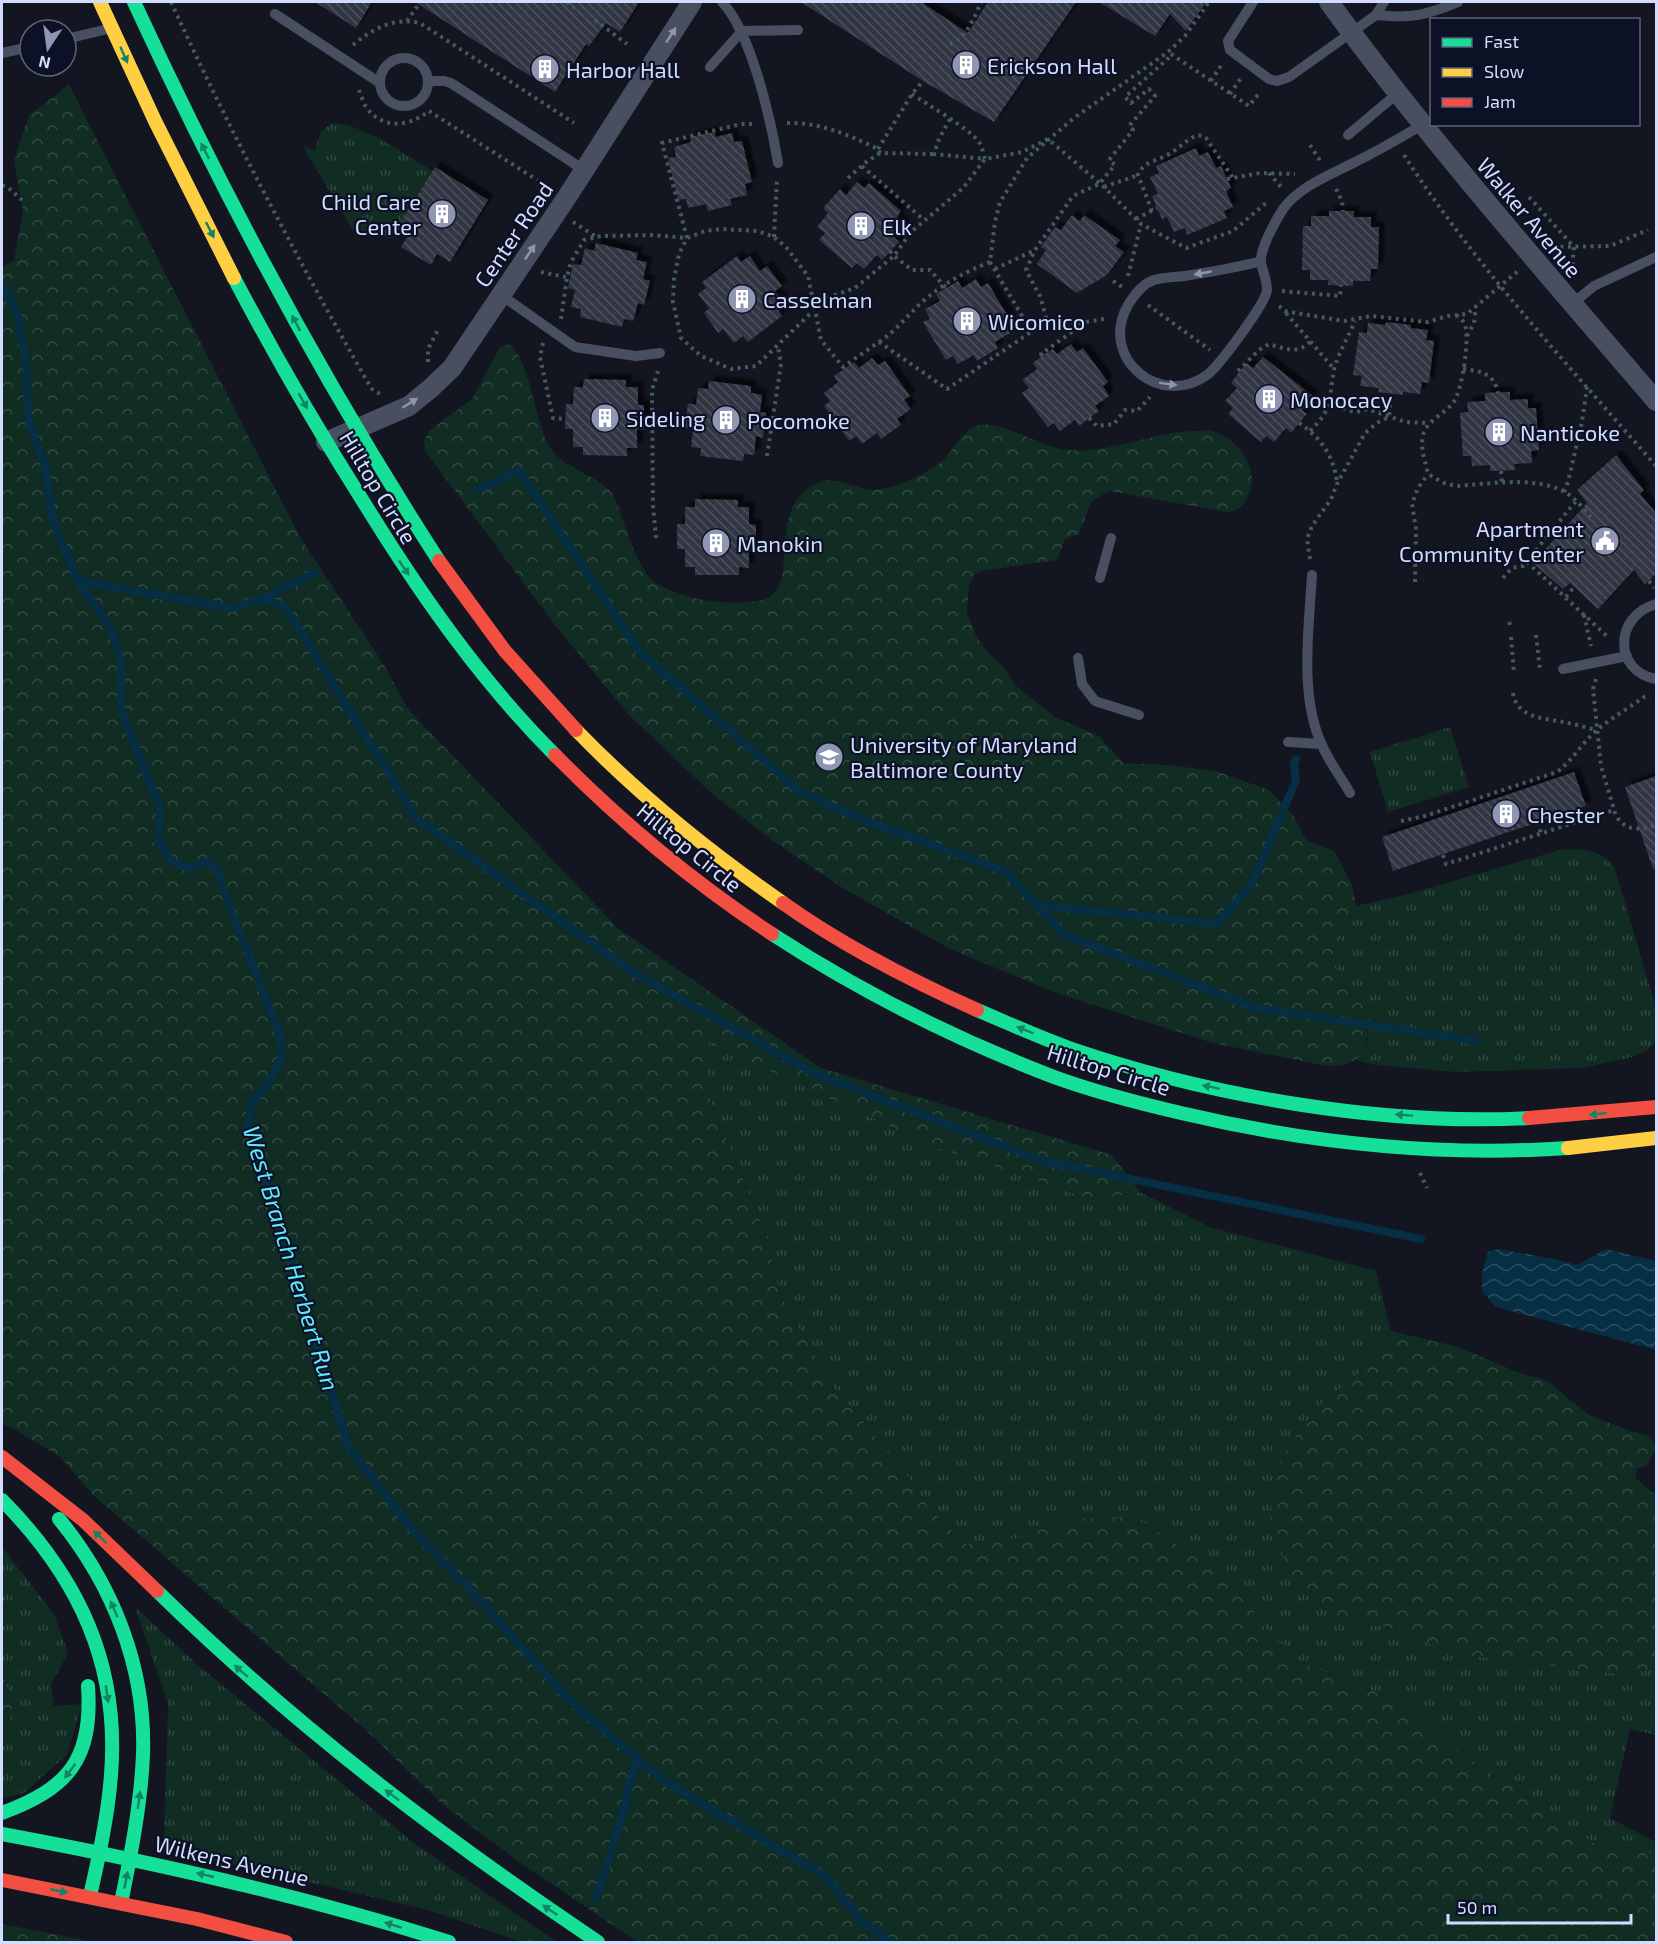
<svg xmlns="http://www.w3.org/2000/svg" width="1658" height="1944" viewBox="0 0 1658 1944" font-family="'Exo 2',sans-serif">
	<defs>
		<pattern id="grass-tufts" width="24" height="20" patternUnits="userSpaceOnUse" patternTransform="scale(1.5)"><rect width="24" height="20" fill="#102c23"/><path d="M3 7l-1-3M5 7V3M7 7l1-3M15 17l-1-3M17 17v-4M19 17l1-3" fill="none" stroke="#324a44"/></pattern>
		<pattern id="forest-crowns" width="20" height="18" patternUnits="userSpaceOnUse" patternTransform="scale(1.5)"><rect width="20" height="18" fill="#102c23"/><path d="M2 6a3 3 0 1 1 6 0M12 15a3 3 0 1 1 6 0" fill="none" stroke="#324a44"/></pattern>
		<pattern id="water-waves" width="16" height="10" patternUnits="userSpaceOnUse" patternTransform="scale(1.5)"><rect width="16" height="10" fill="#072f43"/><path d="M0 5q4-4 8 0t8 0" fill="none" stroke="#2a4d5f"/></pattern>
		<pattern id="building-back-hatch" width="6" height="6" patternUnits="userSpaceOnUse" patternTransform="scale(1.5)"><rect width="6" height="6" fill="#313442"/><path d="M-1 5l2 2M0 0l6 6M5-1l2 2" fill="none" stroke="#4e515e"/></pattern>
		<filter id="shadow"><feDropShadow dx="5.5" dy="-5.5" stdDeviation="1.5" flood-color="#0009"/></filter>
	</defs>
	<rect width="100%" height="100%" fill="#131520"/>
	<path fill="url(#grass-tufts)" d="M332 123C365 124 403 154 433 171L390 239 370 228 365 236 353 230 306 152 304 146 315 151 320 132Z
		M1450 727 1469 787 1388 812 1370 752Z
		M1580 849C1596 851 1605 855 1615 869L1656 1008V1038L1654 1044 1646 1051 1632 1057 1583 1068 1457 1072 1375 1065 1356 1060 1367 1043 1369 1013 1350 991 1334 966 1341 937 1356 906 1408 894 1560 850Z
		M707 1041 935 1147 1094 1200 1140 1192 1210 1227 1376 1271 1391 1331 1354 1379 1326 1399 1292 1582 1323 1607 1346 1621 1386 1627 1457 1654 1620 1674 1656 1668V1735L1630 1729 1610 1818 1656 1842V1857L1642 1847 1600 1848 1531 1797 1483 1769 1400 1702 1300 1662 1262 1624 1231 1582 1067 1519 1018 1538 966 1544 928 1507 899 1464 828 1381 779 1291 768 1240 707 1092Z
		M2 1547 54 1614 68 1653 51 1685 54 1706 82 1704 67 1755 24 1793 2 1798V1727L9 1726 13 1702 2 1673Z
		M135 1607 199 1666 415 1844 557 1942H522L428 1910 176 1851 164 1836 168 1704Z"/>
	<path fill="url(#forest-crowns)" d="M69 85 300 537 384 665 408 709 619 929 821 1068 1112 1155 1140 1192 1094 1200 935 1147 707 1042V1092L768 1240 779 1291 828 1381 899 1464 928 1507 966 1544 1018 1538 1067 1519 1121 1517 1145 1523 1231 1582 1262 1624 1300 1662 1400 1702 1483 1769 1531 1797 1600 1848 1642 1847 1656 1857V1942H638L526 1867 441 1803 367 1731 93 1495 60 1457 17 1431 2 1424V267L14 261 23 210 14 160 29 115Z
		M509 344C530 357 535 425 551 449 565 469 595 474 612 493 617 500 619 510 622 518 629 537 640 573 657 584 666 589 678 593 687 596 707 602 726 604 746 602 755 602 764 601 772 595 796 577 770 513 810 487 837 469 855 494 882 489 898 486 929 472 941 462 954 450 963 429 980 425 1000 420 1043 448 1068 450 1109 454 1150 433 1191 431 1198 431 1205 430 1212 431 1238 438 1263 471 1247 498 1242 507 1238 511 1227 512L1109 491 1091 502 1079 534 1065 539 1057 560 980 571 973 577 969 586 967 612 976 636 989 654 1003 666 1015 685 1055 717 1099 736 1123 763 1167 765 1216 771 1269 790 1293 815 1306 840 1334 851 1352 885 1356 906 1341 937 1334 966 1350 991 1369 1013C1367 1046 1367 1067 1327 1066L1213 1043 1056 993 948 948 843 888 776 843 711 793 628 714 554 624 425 451 424 441 429 431 472 399 500 347Z
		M1391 1331 1459 1347 1517 1372 1547 1381 1589 1415 1630 1431 1650 1436 1656 1447 1647 1466 1637 1468 1635 1478 1656 1495V1668L1620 1674 1457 1654 1386 1627 1346 1621 1323 1607 1292 1582 1270 1519 1275 1484 1284 1454 1304 1424 1326 1399 1354 1379Z
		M2 1673 13 1702 9 1727H2Z
		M2 1924 94 1942H2Z"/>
	<path fill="url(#water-waves)" d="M1499 1249 1554 1259 1577 1265 1606 1249 1656 1261V1350L1496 1307 1482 1291V1273L1488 1252Z"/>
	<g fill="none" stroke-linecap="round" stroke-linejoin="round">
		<path stroke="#072f43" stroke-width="8" d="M2 283 18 316 26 364 28 419 46 469 53 521 78 581 110 628 121 661V709L160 809 158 840 172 862 189 868 208 862 218 870 223 890 278 1029 282 1057 265 1088 251 1104 248 1127 262 1162 348 1446 413 1531 469 1588 570 1701 664 1781 826 1877 861 1920 889 1942
			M477 490 519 471 639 651 800 792 866 821 1005 871 1065 935 1256 1008 1476 1041
			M78 581 232 608 262 599 285 606 417 819 631 971 813 1073 1043 1161 1421 1239
			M262 599 315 572
			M1036 905 1217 924 1252 884 1296 780 1294 766 1296 759
			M596 1898 619 1826 637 1757"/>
	</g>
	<path fill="url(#building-back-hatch)" filter="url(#shadow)" d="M315 2H372L356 28Z
		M415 2H639L620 32 606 23 589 46 586 44 555 92Z
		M801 2H921L968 33 988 2H1076L994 122 923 81Z
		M1099 2H1206L1186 31 1170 14 1155 36Z
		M714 132 716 137 732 133 734 142 742 141 752 182 745 184 747 195 730 199 732 205 708 211 706 204 688 208 686 199 678 200 668 158 676 157 674 147 691 142 690 137Z
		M1196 148 1199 156 1208 152 1216 168 1221 166 1231 188 1226 191 1233 207 1224 211 1227 218 1187 235 1185 228 1174 232 1167 217 1162 219 1157 208 1152 196 1158 194 1150 177 1159 173 1156 166Z
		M435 167 488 200 450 262 437 254 431 265 401 247 408 235 397 228Z
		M857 182 864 188 869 183 901 211 897 217 905 225 894 237 899 242 882 260 877 255 864 269 857 263 852 268 819 240 825 233 817 227 828 213 823 208 840 189 846 195Z
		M1329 211H1354V217H1371V227H1379L1378 269H1371L1370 281H1353V286L1328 285V280H1310V270H1302L1303 226H1311V216H1329Z
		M1072 215 1080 221 1084 215 1120 240 1115 246 1124 252 1107 275 1077 293 1037 264 1046 250 1041 247 1055 227 1061 230Z
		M596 243 638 253 636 260 647 262 643 279 650 281 644 305 638 303 633 321 624 319 622 327 580 317 581 309 571 307 575 290 568 288 573 264 581 265 585 248 594 251Z
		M737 256 741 262 750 256 760 271 767 266 782 286 775 291 785 304 778 310 782 316 748 342 743 336 734 343 723 329 718 333 704 313 709 308 698 294 706 288 702 282Z
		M976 279 981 287 988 283 1010 320 1004 324 1010 333 995 342 998 348 977 361 974 355 958 364 953 356 946 360 923 322 930 319 925 309 940 301 936 294 958 281 962 288Z
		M1386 322 1411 325V328L1428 330 1426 340 1434 341 1429 383 1422 382 1420 394 1403 392V395L1378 392 1379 388 1360 386 1362 376 1353 375 1359 332 1367 333 1368 323 1385 325Z
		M1071 344 1077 352 1083 348 1108 382 1103 386 1109 396 1095 406 1099 411 1079 426 1075 420 1060 431 1054 423 1048 427 1022 393 1029 388 1022 380 1037 369 1033 363 1043 355 1053 349 1057 354Z
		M1263 357 1313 396 1302 410 1307 414 1299 423 1291 433 1286 428 1274 442 1266 436 1261 442 1228 414 1233 408 1225 401 1237 388 1231 383 1239 372 1247 363 1253 368Z
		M872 358 878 365 885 361 910 396 904 400 911 409 897 419 901 425 881 439 877 433 862 444 856 436 849 441 824 406 830 401 824 393 838 382 834 376 854 362 859 368Z
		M584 379 626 380V387H638V405H644V430L637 429V448H627V456L583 455V447H573V429H565L566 404H573L574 387H583Z
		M709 381 751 386V393L762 395 760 412 766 413 763 438 756 436 754 455 744 454 743 461 700 456 701 448 691 447 693 429 685 428 688 403 696 405 698 388 708 389Z
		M1510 392V400L1528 399V408H1536L1539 450 1531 451 1532 463 1514 464 1515 470 1490 471V465L1472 466 1471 456H1463L1460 413 1468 412 1467 402 1485 401V393Z
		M1616 455 1644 490 1640 494 1656 513V574L1645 584 1634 570 1598 609 1570 583 1563 589 1533 563 1587 503 1577 490Z
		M695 499 738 500V507H749V524L756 525V549H749V568L739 567V575H695V567H685V549H677V524H685V507H695Z
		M1574 772 1586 806 1393 871 1382 837Z
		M1656 776V869H1653L1625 787Z"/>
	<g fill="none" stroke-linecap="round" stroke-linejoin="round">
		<path stroke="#435a5f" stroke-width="4" stroke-dasharray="3 4.5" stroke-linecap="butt" d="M171 2C230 131 296 257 367 381L372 389 380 394
			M567 2 574 8
			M595 20 627 44
			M407 21 419 4
			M950 44C966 39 975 16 981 2
			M353 45C372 29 394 17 420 23L574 123
			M1171 54 1249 106 1260 92
			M1211 81 1222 64
			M359 90C361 95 363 102 366 107 383 130 409 127 429 111L537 180
			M912 94C926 104 970 129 978 141 982 145 983 153 985 159L934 154 939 139 950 119
			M1230 94 1241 78
			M787 123C819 122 849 135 878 149L880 153 934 154
			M752 124H741L662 143 687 238 679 254 674 279 673 302 681 338 701 356 731 369 756 366 813 311
			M1310 145 1321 162
			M878 149 912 94 923 81
			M1404 155C1476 267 1569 366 1656 466
			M862 166 924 220
			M1269 173 1281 187
			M848 178 865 163 880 153
			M1227 179 1260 173 1295 174
			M2 185 11 190 22 200
			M1104 187 1138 175
			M1336 189 1342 201 1343 211
			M1529 197 1574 247 1572 269
			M1152 211 1138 175C1143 161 1158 161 1169 154 1179 148 1186 140 1197 135L1203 136 1206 138 1233 178
			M1136 219 1157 208
			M573 222 595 236
			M774 237 777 178
			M1553 247 1610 246 1648 230
			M890 251 894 256 912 270H930L946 288
			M990 262 1031 331
			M995 269 1035 250
			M541 272 570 278
			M1128 276 1141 224
			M1113 281 1122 287
			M1282 291 1340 296 1341 285
			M813 303 855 288 894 256 911 232 963 188 985 159 1022 152 1048 139 1104 187 1141 224 1186 248 1233 231 1266 203
			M1148 305 1210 350
			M1279 306 1285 311 1344 321 1371 316 1427 322 1448 316 1467 314 1518 271
			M1286 313 1334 369
			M1456 315C1460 318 1464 321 1465 325 1470 340 1462 391 1453 403 1444 414 1430 419 1424 432 1419 446 1425 460 1428 474L1444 483 1456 486C1489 484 1532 476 1563 491 1574 497 1583 508 1591 517
			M561 319 567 277 571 262 584 240 601 236 652 235 687 238 705 231 722 229 758 231 774 237 786 247 808 276 821 340 843 367 879 342 947 389 1047 321
			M1104 319 1080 323 1047 321 1040 296 1026 270 1035 250 1073 196 1099 184 1115 165 1109 160 1133 130 1129 126 1155 96 1149 89 1131 103 1125 97 1172 55
			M1467 336 1474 323 1476 306
			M879 342C897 330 906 317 921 303 942 284 965 272 990 262L995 222 1000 202 1027 158 1074 118 1168 52 1185 36 1209 2
			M543 343 540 357 553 418 566 419
			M1043 355 1041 354 1073 331 1079 323
			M428 362V349L439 328
			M1463 369C1481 371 1494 373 1498 393
			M1238 371 1259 350 1269 344C1287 349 1297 355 1311 341
			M1331 399 1346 410 1356 412 1368 409 1405 422 1429 423
			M1089 418 1097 426 1114 424 1125 410 1137 411 1150 397
			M1299 423C1321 438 1334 456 1337 483
			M1310 431C1335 406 1328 400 1334 370 1338 353 1349 336 1355 321
			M767 456 781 364 778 347
			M1501 471 1502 483
			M1564 492 1568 482 1582 422 1587 387
			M656 538 653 506 652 390 659 368
			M1310 559 1307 539 1312 526 1331 499 1337 484 1365 433 1377 423 1389 417 1391 394
			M1527 562 1609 638
			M1503 578 1512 568 1523 566 1576 501
			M1649 581 1654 588
			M1415 582 1416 529 1412 504 1418 488 1428 474
			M1566 597 1574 587
			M1584 615 1591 646
			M1509 622 1510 625
			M1536 635 1540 670
			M1511 637 1514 673
			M1596 679 1593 689 1601 766 1616 816C1627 832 1639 830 1656 825
			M1513 693C1517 718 1543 718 1563 722 1574 724 1585 727 1596 730
			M1401 821 1425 816 1557 772C1572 761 1582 743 1597 730 1611 718 1629 708 1644 697L1650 696
			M1538 822 1541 834
			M1443 855 1446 864 1614 810
			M1420 1173 1427 1188"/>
		<path stroke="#474f61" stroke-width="10" d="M722 2C751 32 771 120 778 163
			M1253 2 1228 41 1230 50 1269 79 1277 81 1289 77 1376 15 1384 2
			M275 14 380 83
			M1376 15C1411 19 1426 15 1458 2
			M66 39 112 28
			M2 53 30 47
			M380 82a24 24 0 1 1 48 0a24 24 0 1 1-48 0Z
			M710 67 742 31 798 30
			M428 81H444L451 83 584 170
			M1348 135 1398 93
			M1261 261C1236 268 1210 272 1185 276 1175 277 1163 277 1154 280 1142 284 1134 295 1128 305 1098 358 1160 409 1207 375 1219 366 1266 303 1267 290 1267 280 1263 272 1261 263 1259 250 1276 220 1283 209 1300 186 1330 175 1355 162 1378 151 1400 138 1422 125
			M501 295 575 347 636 356 660 353
			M1572 304 1594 286 1656 257
			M1312 575C1309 627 1299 697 1322 745 1329 762 1341 777 1350 793
			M1100 578 1111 538
			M1656 604C1614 616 1613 671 1656 679
			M1078 658 1082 684 1095 701 1139 715
			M1563 669 1627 656
			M1288 742 1321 744"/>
		<path stroke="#474f61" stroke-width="20" d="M1329 2C1430 141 1544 270 1656 401
			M326 442 409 406 431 388 452 368 567 197 692 2"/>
		<path stroke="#16e098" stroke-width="14" d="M134 2C223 195 324 383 439 561
			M234 278C275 356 319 432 366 506 421 595 481 681 555 755
			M772 934C861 992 955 1039 1054 1077 1095 1092 1138 1103 1181 1113 1308 1143 1438 1157 1568 1148
			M977 1010C1008 1023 1038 1037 1069 1048 1209 1096 1381 1126 1529 1118
			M2 1500C78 1577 120 1664 111 1775 108 1816 99 1856 90 1896
			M59 1519C113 1585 146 1668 143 1754 141 1804 131 1854 121 1903
			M157 1591C294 1725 439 1835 598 1942
			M2 1813C69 1788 93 1759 88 1686
			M2 1834C153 1862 302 1895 449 1942"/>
		<path stroke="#ffcf43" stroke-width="14" d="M100 2 155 121 234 278
			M576 730C639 795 708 851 783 903
			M1568 1148 1656 1138"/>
		<path stroke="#f24e42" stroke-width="14" d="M439 561 505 651 576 730
			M555 755C621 822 693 882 772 934
			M783 903C843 946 910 980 977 1010
			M1529 1118 1656 1107
			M2 1457 83 1520 157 1591
			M2 1880 197 1919 286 1942"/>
	</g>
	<defs><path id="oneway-solid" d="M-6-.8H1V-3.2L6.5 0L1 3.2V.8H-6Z" transform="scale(1.5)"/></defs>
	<g fill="#8c96b0">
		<use href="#oneway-solid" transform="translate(671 35) rotate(-57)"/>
		<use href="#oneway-solid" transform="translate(530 252) rotate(-56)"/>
		<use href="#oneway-solid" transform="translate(1203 273) rotate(170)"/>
		<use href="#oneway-solid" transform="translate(1168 384) rotate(7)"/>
		<use href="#oneway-solid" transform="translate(410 403) rotate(-32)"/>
	</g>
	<g fill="#128365">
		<use href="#oneway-solid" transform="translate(124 55) rotate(66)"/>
		<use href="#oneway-solid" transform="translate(205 151) rotate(-117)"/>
		<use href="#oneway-solid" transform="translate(210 230) rotate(63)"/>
		<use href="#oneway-solid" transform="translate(296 323) rotate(-118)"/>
		<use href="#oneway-solid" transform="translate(303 401) rotate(60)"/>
		<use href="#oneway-solid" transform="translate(404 568) rotate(56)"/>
		<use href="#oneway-solid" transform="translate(1025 1030) rotate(-158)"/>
		<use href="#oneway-solid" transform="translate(1211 1087) rotate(-168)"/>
		<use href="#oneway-solid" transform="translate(1598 1114) rotate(174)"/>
		<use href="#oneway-solid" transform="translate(1404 1115) rotate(-176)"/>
		<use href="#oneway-solid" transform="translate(100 1537) rotate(-136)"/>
		<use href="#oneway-solid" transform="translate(114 1609) rotate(-113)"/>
		<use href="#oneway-solid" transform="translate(241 1671) rotate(-139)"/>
		<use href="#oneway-solid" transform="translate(107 1694) rotate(82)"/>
		<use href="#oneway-solid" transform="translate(70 1771) rotate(127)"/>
		<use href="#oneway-solid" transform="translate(392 1795) rotate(-143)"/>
		<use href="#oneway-solid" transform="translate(139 1800) rotate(-82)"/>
		<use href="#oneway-solid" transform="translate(205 1875) rotate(-167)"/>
		<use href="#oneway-solid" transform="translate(126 1880) rotate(-79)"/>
		<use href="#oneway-solid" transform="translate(59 1891) rotate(11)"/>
		<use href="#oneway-solid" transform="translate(550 1910) rotate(-146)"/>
		<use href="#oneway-solid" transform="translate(393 1925) rotate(-163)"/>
	</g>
	<defs>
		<g id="building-disc" transform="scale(1.5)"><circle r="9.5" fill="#8f96b1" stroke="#0d1126"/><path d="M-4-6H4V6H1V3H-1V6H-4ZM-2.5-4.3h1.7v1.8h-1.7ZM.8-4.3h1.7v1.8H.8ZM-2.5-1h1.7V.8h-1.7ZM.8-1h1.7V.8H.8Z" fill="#fff"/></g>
		<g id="civic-disc" transform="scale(1.5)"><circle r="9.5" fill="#8f96b1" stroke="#0d1126"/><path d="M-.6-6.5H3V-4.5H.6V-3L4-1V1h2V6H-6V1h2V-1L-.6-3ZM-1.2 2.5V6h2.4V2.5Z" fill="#fff"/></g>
		<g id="university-disc" transform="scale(1.5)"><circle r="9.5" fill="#8f96b1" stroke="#0d1126"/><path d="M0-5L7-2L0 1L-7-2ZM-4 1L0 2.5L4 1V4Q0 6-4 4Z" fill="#fff"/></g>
	</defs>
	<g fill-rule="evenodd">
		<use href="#building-disc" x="966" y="65"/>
		<use href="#building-disc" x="545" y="69"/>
		<use href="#building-disc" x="442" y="214"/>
		<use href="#building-disc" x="861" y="226"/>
		<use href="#building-disc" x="742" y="299"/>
		<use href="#building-disc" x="967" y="321"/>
		<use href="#building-disc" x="1269" y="399"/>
		<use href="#building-disc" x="605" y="418"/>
		<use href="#building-disc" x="726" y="420"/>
		<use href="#building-disc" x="1499" y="432"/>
		<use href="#civic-disc" x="1605" y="541"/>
		<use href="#building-disc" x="716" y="543"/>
		<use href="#university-disc" x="829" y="757"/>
		<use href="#building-disc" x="1506" y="814"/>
	</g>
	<g text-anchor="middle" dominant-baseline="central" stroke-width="4.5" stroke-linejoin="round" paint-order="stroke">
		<g font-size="22" fill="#d2dcff" stroke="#0d1126" text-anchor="start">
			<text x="987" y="65">Erickson Hall</text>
			<text x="566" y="69">Harbor Hall</text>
			<text x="421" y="201" text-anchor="end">Child Care<tspan x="421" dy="25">Center</tspan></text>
			<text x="882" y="226">Elk</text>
			<text x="763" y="299">Casselman</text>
			<text x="988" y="321">Wicomico</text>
			<text x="1290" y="399">Monocacy</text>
			<text x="626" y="418">Sideling</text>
			<text x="747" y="420">Pocomoke</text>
			<text x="1520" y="432">Nanticoke</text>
			<text x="1584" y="528" text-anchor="end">Apartment<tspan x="1584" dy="25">Community Center</tspan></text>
			<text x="737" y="543">Manokin</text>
			<text x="850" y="744">University of Maryland<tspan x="850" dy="25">Baltimore County</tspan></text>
			<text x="1527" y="814">Chester</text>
		</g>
		<g font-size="22" fill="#d2dcff" stroke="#0d1126">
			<text transform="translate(1530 217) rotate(50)">Walker Avenue</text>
			<text transform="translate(513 234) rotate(-56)">Center Road</text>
			<text transform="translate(379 487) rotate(59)">Hilltop Circle</text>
			<text transform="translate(690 847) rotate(39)">Hilltop Circle</text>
			<text transform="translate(1109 1069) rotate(17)">Hilltop Circle</text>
			<text transform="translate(232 1860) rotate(13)">Wilkens Avenue</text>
		</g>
		<g font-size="24" font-style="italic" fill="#60eaff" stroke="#0d1126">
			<text transform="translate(292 1258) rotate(73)">West Branch Herbert Run</text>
		</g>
	</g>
	<rect width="1658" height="1944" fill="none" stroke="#d2dcff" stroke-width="6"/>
	<rect x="1430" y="18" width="210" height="108" fill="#0d1126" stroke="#5c627d" stroke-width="1.5"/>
	<rect x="1442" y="38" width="30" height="9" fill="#16e098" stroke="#5c627d" stroke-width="1.5"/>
	<text x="1484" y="48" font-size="18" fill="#d2dcff">Fast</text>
	<rect x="1442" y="68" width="30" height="9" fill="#ffcf43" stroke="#5c627d" stroke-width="1.5"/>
	<text x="1484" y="78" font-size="18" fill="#d2dcff">Slow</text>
	<rect x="1442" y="98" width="30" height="9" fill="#f24e42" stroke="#5c627d" stroke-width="1.5"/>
	<text x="1484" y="108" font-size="18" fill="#d2dcff">Jam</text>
	<g transform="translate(48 48) rotate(193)"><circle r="28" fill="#0d1126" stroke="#5c627d" stroke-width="1.5"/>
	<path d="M0-4.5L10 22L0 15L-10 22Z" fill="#8f96b1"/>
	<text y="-9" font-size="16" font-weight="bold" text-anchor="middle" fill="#d2dcff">N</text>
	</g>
	<path d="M1448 1914v9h183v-9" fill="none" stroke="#d2dcff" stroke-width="3"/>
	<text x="1457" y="1914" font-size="18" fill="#d2dcff" stroke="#0d1126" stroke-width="4.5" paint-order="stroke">50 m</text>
</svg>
